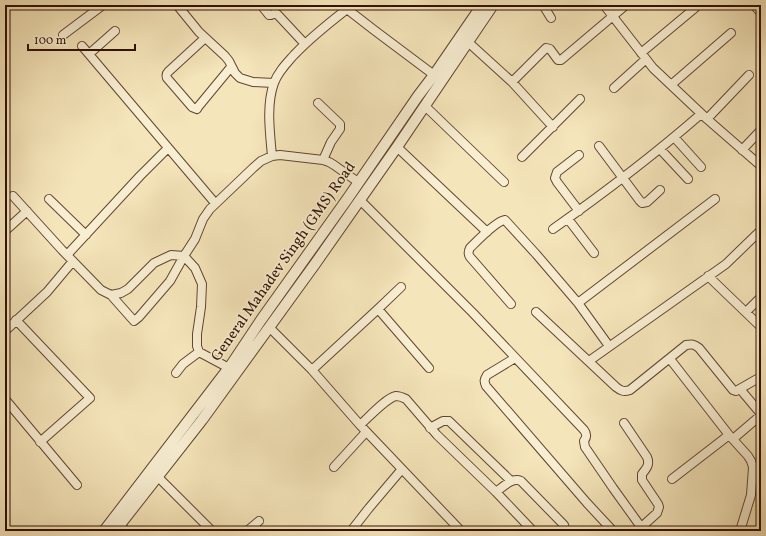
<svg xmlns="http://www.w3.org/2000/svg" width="766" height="536" viewBox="0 0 766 536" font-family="Vollkorn,serif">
	<rect width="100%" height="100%" fill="#f5e5ba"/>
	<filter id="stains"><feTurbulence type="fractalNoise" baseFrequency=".005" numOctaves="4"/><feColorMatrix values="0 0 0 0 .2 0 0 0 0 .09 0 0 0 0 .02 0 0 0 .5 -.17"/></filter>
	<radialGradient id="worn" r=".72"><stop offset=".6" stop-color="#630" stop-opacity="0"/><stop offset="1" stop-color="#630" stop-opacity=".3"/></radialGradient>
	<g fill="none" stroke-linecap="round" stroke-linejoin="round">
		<g stroke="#62452f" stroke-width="10">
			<path id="minor" d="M177 5 199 32 225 56 229 61 235 73 240 78 253 82 274 83
				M261 5 269 15H271L275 13 277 14 305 44
				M347 5V9L374 30 434 75
				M543 5 551 18
				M604 5 653 68 707 119 761 166
				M754 5 761 13
				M63 35 103 5
				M205 38 168 72C166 74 166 75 167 78L192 107 197 109 198 107 231 67
				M468 42 512 82 553 127
				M82 46 215 203
				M641 53 695 8
				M89 54 115 31
				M512 82 546 48 550 49 558 60H561L626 5
				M671 85 731 33
				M614 88 646 59
				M318 103 340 124V129L331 142 323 160
				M425 106 504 182
				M707 119 749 75
				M674 137 701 167
				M599 146 640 201 642 203 647 202 660 190
				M397 147 487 232
				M660 149 688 179
				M742 150 761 130
				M272 156C270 133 266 105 274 83 278 72 286 64 294 55 310 38 329 23 347 9
				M522 157 580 99
				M13 196 62 250 101 290 111 295 121 293 128 289 154 263 171 255 184 256 195 268 202 284 201 307 197 334V346L199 352 229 368
				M49 199 86 235
				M360 200 473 313 584 430C587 434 587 437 584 441L585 447 613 488 641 527
				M579 211 557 182 555 178 557 172 579 155
				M568 219 594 253
				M553 229C604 193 654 155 701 114
				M5 231 27 211
				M67 255 140 176 168 148
				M708 276 761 327
				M111 295 134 321 139 317 170 281 184 256 195 239 203 219 210 209 253 168 261 161 272 156 280 155 323 160 329 162 334 165 358 182
				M578 303 715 199
				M511 304 470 257C468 254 468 252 470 248 477 241 496 221 505 220L536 254 578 303 609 346
				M378 309 429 368
				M536 312 616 387C621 391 624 392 630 390L686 345C692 344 694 344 699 348L733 390 736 391 757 379
				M746 312 761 297
				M16 320 90 398 40 442
				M269 327 312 370 360 425 461 531
				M5 331 47 292 73 261
				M515 358 487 375C484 380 484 381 486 386L587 503 613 531
				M670 359 729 435 748 456 751 461 753 467 751 495 740 531
				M589 361 726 264 761 230
				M312 370 378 309 401 287
				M176 373 183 364 199 352
				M740 389 761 414
				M5 399 77 485
				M624 423 647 457C650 464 647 468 642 474V480L658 504 659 507 657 513 637 531
				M360 425C369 417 386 398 396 396 400 396 402 397 406 399L437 435 496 492 533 531
				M430 428 443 421H449L511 481
				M733 439 761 415
				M334 467 366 432
				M158 477 212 531
				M672 479 729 435
				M496 492C503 487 512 477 521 481L564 525 565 528 564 531
				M120 525 126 531
				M247 531 259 521
				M351 531 369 508 402 469"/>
		</g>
		<g stroke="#62452f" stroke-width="12">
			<path id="tertiary" d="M104 531 231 365 261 320 348 198 418 96 434 75 482 5
				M115 531 202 420 315 264 397 147 493 5"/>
		</g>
		<use href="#minor" stroke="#f8eed2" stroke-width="8"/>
		<use href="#tertiary" stroke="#f8eed2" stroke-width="10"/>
	</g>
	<g text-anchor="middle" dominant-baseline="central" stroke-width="3.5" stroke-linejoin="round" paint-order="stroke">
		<g font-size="15" fill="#311001" stroke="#f8eed2">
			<text transform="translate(284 262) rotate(-55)">General Mahadev Singh (GMS) Road</text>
		</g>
	</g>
	<rect width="766" height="536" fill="none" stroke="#f5e5ba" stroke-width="20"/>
	<rect x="6" y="6" width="754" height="524" fill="none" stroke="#311001" stroke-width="2"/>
	<rect x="10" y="10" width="746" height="516" fill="none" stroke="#311001"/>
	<path d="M28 44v6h107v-6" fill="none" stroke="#311001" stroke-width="2"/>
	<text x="34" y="44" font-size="12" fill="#311001" stroke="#f8eed2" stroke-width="3" paint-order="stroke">100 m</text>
	<rect width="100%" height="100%" filter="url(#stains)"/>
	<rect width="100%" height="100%" fill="url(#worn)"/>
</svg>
